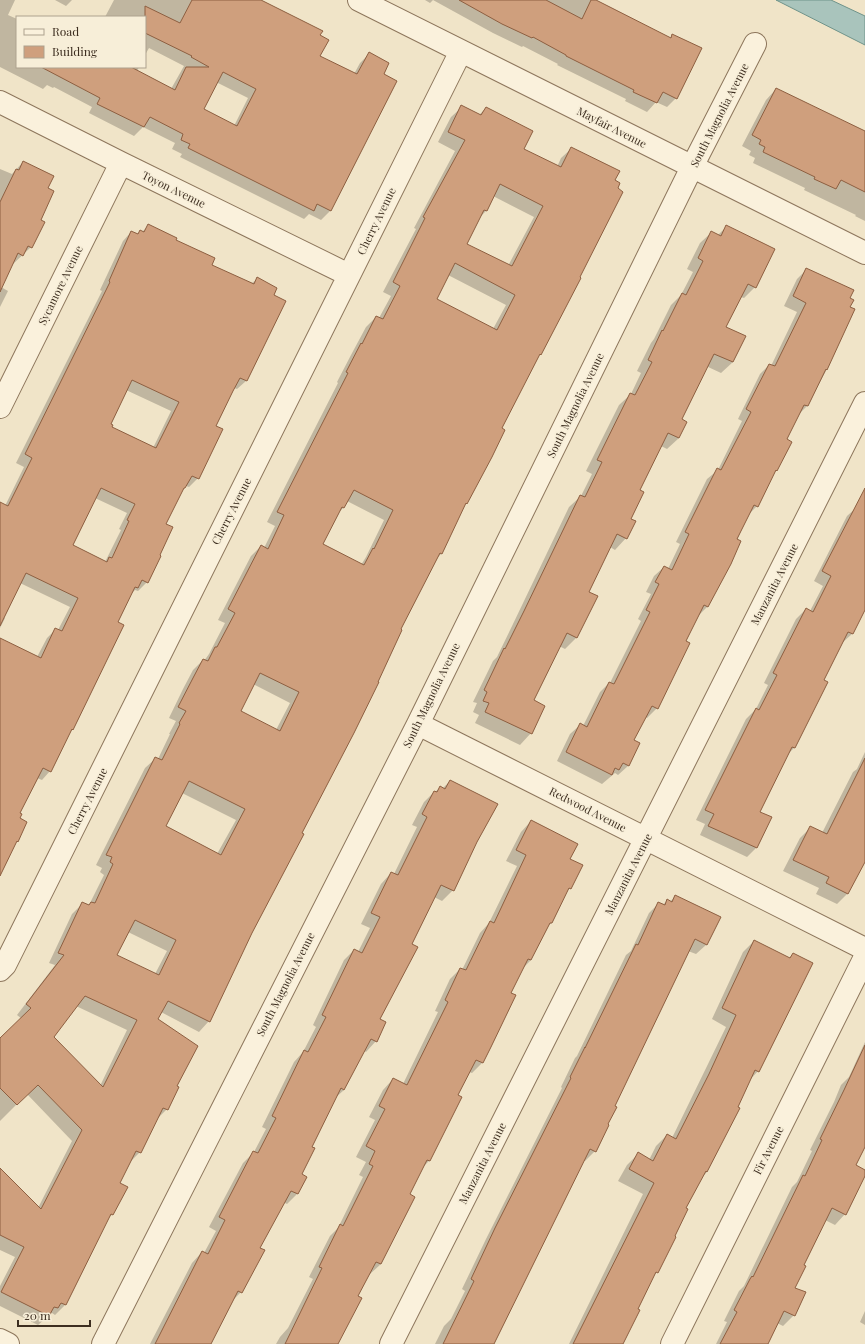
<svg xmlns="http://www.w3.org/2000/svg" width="865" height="1344" viewBox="0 0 865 1344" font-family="'Playfair Display',serif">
	<rect width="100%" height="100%" fill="#f0e4c8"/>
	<path fill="#a9c4bc" stroke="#6f938a" d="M776 0H831L865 16V45Z"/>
	<path fill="#0003" fill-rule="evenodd" d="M0 0H15L8 15 17 19V67H139L137 71 171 89 184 66 149 48 145 55V17H105L114 0H258L319 36V56L354 74 360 63 369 54 382 74 395 81 330 211 321 220 309 214 304 219 180 157 182 154 172 149 175 143 143 127 134 136 89 113 92 107 54 87 53 88 47 85 43 89 0 67ZM216 82 248 98 234 126 202 109Z
		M55 0H72L66 6Z
		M425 0H433L430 3Z
		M433 0H594L670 38 673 35 676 98 667 107 656 102 647 112 625 101 626 99 557 65 558 64 523 46 522 47 493 33Z
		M776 89 865 134V221L855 216 856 215 804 190 805 188 753 163 755 158 749 155 751 151 742 146 766 100Z
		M462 107 479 115 486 108 523 149 557 167 561 158 572 148 614 181 540 354 537 357 500 429 466 503 464 505 441 554 437 558 400 630 250 933 209 1021 199 1032 161 1012 156 1019 175 1086 167 1109 156 1120 140 1152 129 1163 118 1184 113 1214 107 1219 65 1305 55 1315 52 1313 38 1325 0 1306V1286L15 1257 0 1250V1174L38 1208 72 1141 27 1094 0 1121V1039L22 1019 17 1015 55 965 49 963 72 914 83 903 88 906 89 905 104 875 100 872 102 868 96 865 145 768 156 758 158 759 170 734H169L176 721 169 718 183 689 193 670 203 660 204 661 209 654 225 623 218 620 251 556 261 546 264 548 275 526 267 522 338 383 337 382 351 355 366 327 376 317 379 318 391 296 383 292 416 229 414 228 455 151 438 142 451 117ZM493 196 534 217 508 266 465 244 479 218 486 211ZM448 275 506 305 493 329 436 300ZM347 501 384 520 366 557 361 565 322 544 338 513 344 507ZM253 684 290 703 276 730 239 712ZM182 793 236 820 217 854 165 826ZM128 932 167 951 155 974 116 956ZM76 1006 127 1030 100 1086 52 1037Z
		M23 162 47 188 31 247 12 265H11L1 287 8 291 0 307V169L12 174Z
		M149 225 174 240 211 265 251 284 257 279 246 381 237 389 234 388 215 426 198 478 189 487 186 486 181 492 165 524 158 556H159L147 582 138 591 135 590 131 594 117 622 73 729 70 732 50 771 42 780 37 778 19 813 0 863V639L37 657 47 638 56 629 58 630 70 607 20 583 3 617 5 618 0 628V505L5 506 24 467 16 463 102 291 100 290 123 241 131 232 137 235 140 231 142 232ZM126 390 171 411 153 448 110 428 109 425ZM95 498 127 513 119 529 121 530 105 562 72 546Z
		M727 226 755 287 744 298 741 297 725 328 745 337 733 362 721 373 706 366 680 420 679 438 667 449 661 446 639 490 630 519 626 538 615 550 610 547 588 592 576 638 565 649 559 646 532 701 531 733 520 745 475 723 479 715 473 712 477 703 473 702 493 661 497 657 513 624 569 507 581 496 592 474 586 471 619 405 631 394 641 373 637 371 651 343 654 339 671 305 681 295 693 272 687 269 700 243 712 232 718 235Z
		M807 269 849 299 827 369 807 406 798 415 786 439 777 470 773 474 757 506 748 515 708 606 698 616 685 641 657 708 647 718 645 717 632 741 639 744 628 766 618 775 615 773 602 784 557 761 570 734 580 725 583 726 600 692 609 683H610L641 621 638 619 651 594 646 592 654 576 664 567 668 569 680 544 676 542 707 479 718 470 742 421 738 419 760 374 769 365 771 366 797 312 784 306 797 279Z
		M865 492V608L852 634 842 643 823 681 794 748 786 756 759 812 770 818 756 848 747 857 700 835 705 824 696 820 746 719 756 709 768 685 764 683 796 619 806 609 810 611 823 586 814 581 847 516 857 507Z
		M865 752V854L848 893 837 904 816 894 819 888 783 871 800 838 811 827 822 833 853 772 857 769Z
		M450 781 476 842 453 890 442 901 434 897 411 944 379 1019 376 1041 366 1052 363 1050 344 1090 335 1098 311 1147 300 1175 306 1178 297 1194 287 1204 283 1202 259 1248 241 1292 231 1302 209 1344H150L192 1263 202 1252 204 1253 216 1231 209 1227 243 1163 254 1152 266 1129 262 1127 294 1062 303 1052 316 1027 313 1025 344 960 354 950 358 952 370 928 361 924 381 884 391 873 394 874 417 827 412 825 424 802 434 792H435L440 788 442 789Z
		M531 821 569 860 570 888 565 893 551 923 547 927 531 960 522 969 510 993 482 1063 472 1073 469 1072 457 1096 461 1098 429 1161 421 1169 408 1195 381 1264 370 1274H369L357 1297 337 1344H276L280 1337 288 1328 313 1279 309 1277 330 1236 338 1228 363 1177 359 1175 366 1162 356 1157 375 1120 369 1117 383 1090 393 1079 403 1084 438 1012 435 1011 450 979 460 969 462 970 480 933 489 923 517 866 506 861 521 832Z
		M675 896 706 945 696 954 688 951 613 1106 606 1125 608 1126 595 1151 585 1161H583L493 1344H435L444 1326 451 1319 465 1291 462 1289 486 1239 562 1088 561 1087 575 1058 577 1056 626 955 631 951 649 913 659 903 663 905 667 900 670 902Z
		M754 941 789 958 793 954 758 1071 749 1081 737 1107 739 1108 707 1172 703 1176 685 1209 657 1272 651 1278 622 1344H569L643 1194 618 1181 627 1165 638 1154 649 1160 656 1146 667 1135 672 1138 726 1027 712 1019 743 952Z
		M865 1042V1145L854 1165 865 1171V1174L845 1214 835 1225 825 1220 802 1266 794 1289V1315L783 1326 777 1323 766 1344H716L727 1322 724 1321 739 1291 744 1286 792 1187 797 1182 812 1151 810 1150 834 1102 841 1085 849 1077Z
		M865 1311V1325L860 1322Z"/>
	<path fill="#cf9f7d" stroke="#8d5f41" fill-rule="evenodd" d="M192 0H261L323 31 320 35 329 40 320 56 357 74 369 52 389 63 384 74 397 81 331 211 317 204 314 211 188 148 190 144 181 140 183 134 150 117 144 127 97 104 100 98 41 67H131L175 90 186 67H209L191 57 192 56 145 33V6L180 23ZM223 72 256 89 237 126 204 109Z
		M459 0H546L582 19 591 0H596L671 38 672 34 702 48 677 99 663 92 657 103 633 92 634 90 566 56V55L533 37 532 38 502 24Z
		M776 88 865 131V192L841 180 836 189 814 179 815 177 763 152 765 147 759 144 761 140 752 135Z
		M461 105 481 115 486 107 533 131 524 149 561 167 571 147 620 171 615 180 620 183 618 188 623 192 580 277 581 278 541 355 540 354 502 428 505 430 492 457 467 504 466 503 442 554 440 553 401 629 402 630 378 682H379L354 733 302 833 304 834 252 933 210 1022 168 1001 158 1019 198 1046 177 1086 179 1087 168 1110 163 1108 141 1153 136 1151 120 1183 128 1187 113 1215 111 1214 66 1305 61 1303 58 1308 54 1307 49 1316 1 1292 24 1247 0 1235V1168L41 1209 82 1130 38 1085 17 1105 0 1088V1038L31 1008 26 1004 64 955 58 953 82 902 89 905 91 902 95 903 113 864 110 862 112 857 106 855 155 757 162 760 180 724 179 723 186 711 178 707 193 678 203 659 208 661 215 647H217L235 613 228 609 261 545 268 549 284 515 277 512 348 373 346 372 361 343 362 344 376 316 383 319 400 286 393 282 425 218 423 217 465 140 448 132ZM500 184 543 206 512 266 467 244 484 210 487 211ZM455 263 515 295 497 330 437 299ZM354 490 393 510 374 549 373 548 364 565 323 544 342 507 344 508ZM260 673 299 692 280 731 241 711ZM189 781 245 809 221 855 166 826ZM135 920 176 940 159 975 117 955ZM85 996 137 1020 103 1087 54 1037Z
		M23 161 54 176 48 188 54 191 41 220 45 222 32 248 28 246 23 256 18 253 0 292V202L16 169 19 170Z
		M148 224 177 238 176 240 215 258 212 265 254 284 257 277 277 288 274 295 286 301 247 381 240 378 233 391 216 426 223 429 199 479 192 476 185 488H184L166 524 173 527 160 555 161 556 148 583 142 580 138 588 135 587 118 622 124 625 73 730 72 729 51 772 43 768 20 813 22 814 20 818 27 822 18 842 17 841 0 876V638L41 658 55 628 62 631 78 598 26 573 0 626V502L8 506 32 458 25 454 110 282 109 281 131 231 138 234 140 230 144 232ZM132 380 179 402 156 448 112 427 113 425 111 424ZM101 488 135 504 127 520 129 521 112 558 109 557 107 562 73 545Z
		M726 225 775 249 756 288 748 284 726 327 746 336 733 362 714 354 682 419 687 422 679 438 668 433 640 490 644 492 631 519 636 521 627 539 617 534 589 592 598 596 577 638 567 633 534 700 545 706 532 734 485 712 489 703 483 701 487 692 484 690 504 648 505 649 524 611 580 495 585 497 602 462 597 460 630 393 635 395 652 362 648 360 662 330 663 331 682 293 686 295 703 261 698 258 711 231 721 236Z
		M806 268 854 290 850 298 854 300 850 307 855 309 827 370 826 369 808 406 804 405 787 439 792 442 777 471 776 470 758 507 754 505 737 539 741 541 731 564 708 607 704 605 686 641 690 643 658 709 652 706 634 740 640 743 629 766 623 763 619 770 615 768 612 775 566 752 580 723 587 727 609 682 614 684 650 612 646 610 659 584 655 582 664 566 672 570 689 534 685 532 717 468 721 470 751 412 746 409 769 364 775 366 806 303 793 296Z
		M865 488V610L853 634 848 632 824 680 828 682 795 748 792 747 760 812 772 817 757 848 708 826 714 814 705 810 756 708 759 710 777 675 773 673 806 608 813 612 831 576 822 571Z
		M865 758V862L848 894 826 883 829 877 793 860 810 826 827 834Z
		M450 780 498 804 477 842 454 891 441 885 412 944 418 947 380 1019 386 1022 377 1042 371 1039 344 1090 341 1088 312 1147 315 1148 302 1174 307 1177 298 1194 291 1191 260 1248 265 1250 242 1293 238 1291 211 1344H155L202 1251 208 1254 225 1220 219 1217 253 1151 258 1153 276 1118 272 1116 304 1050 308 1052 326 1017 322 1015 354 949 362 953 380 917 371 913 391 872 398 875 427 817 422 814 434 791 437 792 440 786 445 789Z
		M531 820 578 844 570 859 583 865 571 889 569 888 552 923H550L531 960 528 959 511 993 516 995 491 1047 483 1063 476 1060 458 1095 462 1097 430 1161 427 1160 410 1194 415 1197 381 1264 376 1262 358 1296 362 1298 338 1344H285L322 1268 319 1267 340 1224 343 1226 373 1166 369 1164 375 1151 366 1146 385 1109 379 1106 393 1078 407 1085 448 1002 445 1000 460 968 466 970 490 921 494 923 526 855 516 850Z
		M675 895 721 917 707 945 695 939 615 1106 617 1107 608 1124 609 1125 596 1152 590 1149 494 1344H443L474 1281 471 1279 495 1228 571 1078 570 1077 585 1047V1048L636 944 638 945 658 902 665 905 667 899 672 902Z
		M754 940 790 958 793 953 813 963 759 1072 755 1070 738 1107 740 1108 707 1172 706 1171 686 1208 688 1209 675 1236 676 1237 658 1273 656 1272 638 1309 640 1310 623 1344H573L654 1183 629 1169 638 1152 653 1161 667 1134 676 1139 709 1074 736 1015 722 1008Z
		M865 1045V1147L856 1165 865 1170V1176L846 1215 832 1208 804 1265 806 1266 795 1288 806 1292 795 1316 784 1311 768 1344H720L737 1312 734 1310 750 1279 752 1276 753 1277 803 1175 805 1176 822 1140 820 1139 844 1090Z"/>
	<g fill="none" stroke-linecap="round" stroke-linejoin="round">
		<g stroke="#8d765c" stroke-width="24">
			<path id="minor" d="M359 0 865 253
				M0 102 121 163 349 275
				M0 407 121 163
				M418 724 865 949
				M0 970 5 965 461 51
				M0 1340 8 1344
				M103 1344 418 724 692 167 755 44
				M391 1344 865 403
				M672 1344 865 957"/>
		</g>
		<use href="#minor" stroke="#faf1dc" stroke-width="22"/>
	</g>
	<g text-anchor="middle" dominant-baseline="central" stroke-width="3" stroke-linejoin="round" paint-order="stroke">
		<g font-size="11" fill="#3d2e20" stroke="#f7eed8">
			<text transform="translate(719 115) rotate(-63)">South Magnolia Avenue</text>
			<text transform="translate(612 127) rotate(27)">Mayfair Avenue</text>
			<text transform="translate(174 189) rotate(26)">Toyon Avenue</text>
			<text transform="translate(376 221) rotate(-64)">Cherry Avenue</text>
			<text transform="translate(60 285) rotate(-64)">Sycamore Avenue</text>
			<text transform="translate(575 405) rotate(-64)">South Magnolia Avenue</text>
			<text transform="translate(231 511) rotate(-63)">Cherry Avenue</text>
			<text transform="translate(774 584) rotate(-63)">Manzanita Avenue</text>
			<text transform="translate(431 695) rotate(-64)">South Magnolia Avenue</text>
			<text transform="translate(87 801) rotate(-63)">Cherry Avenue</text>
			<text transform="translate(588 809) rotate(27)">Redwood Avenue</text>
			<text transform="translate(628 874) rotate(-63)">Manzanita Avenue</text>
			<text transform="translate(285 984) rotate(-63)">South Magnolia Avenue</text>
			<text transform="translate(768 1150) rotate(-63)">Fir Avenue</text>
			<text transform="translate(482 1163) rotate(-63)">Manzanita Avenue</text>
		</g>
	</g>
	<rect x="16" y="16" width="130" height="52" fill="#f7eed8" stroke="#ada18e"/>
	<rect x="24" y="29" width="20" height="6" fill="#faf1dc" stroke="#ada18e"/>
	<text x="52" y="36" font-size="12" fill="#3d2e20">Road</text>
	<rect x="24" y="46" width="20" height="12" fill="#cf9f7d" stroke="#ada18e"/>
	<text x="52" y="56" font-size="12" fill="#3d2e20">Building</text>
	<path d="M18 1320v6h72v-6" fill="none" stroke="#3d2e20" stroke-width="2"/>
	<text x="24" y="1320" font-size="12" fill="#3d2e20" stroke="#f7eed8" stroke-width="3" paint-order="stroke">20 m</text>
</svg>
